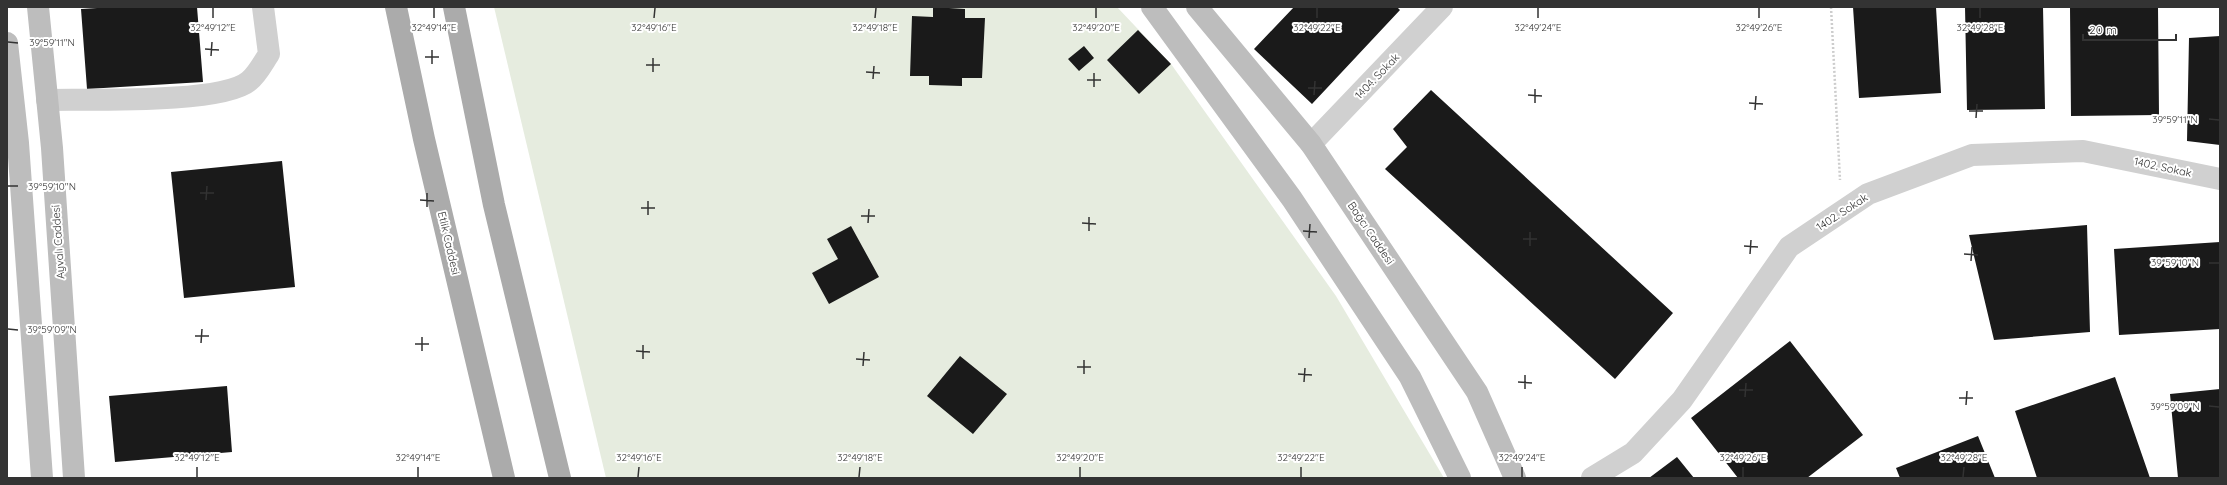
<svg xmlns="http://www.w3.org/2000/svg" width="2227" height="485" viewBox="0 0 2227 485" font-family="Quicksand,sans-serif">
	<rect width="100%" height="100%" fill="#fff"/>
	<path fill="#e6ecdf" d="M494 7H1117L1171 64 1336 296 1444 478H606Z"/>
	<path fill="#1a1a1a" d="M113 7H197L203 82 87 89 81 9Z
		M933 7 965 9V18H985L982 78H962V86L929 85V76H910L912 16 933 17Z
		M1294 7H1397L1400 10 1312 104 1254 49Z
		M1853 7H1936L1941 93 1859 98Z
		M1965 7H2043L2045 109 1967 110Z
		M2070 7H2158L2159 115 2071 116Z
		M1138 30 1171 64 1139 94 1107 60Z
		M2220 36V145L2187 141 2189 38Z
		M1084 46 1094 58 1079 71 1068 59Z
		M1431 90 1673 313 1615 379 1385 169 1407 147 1393 129Z
		M282 161 295 287 184 298 171 172Z
		M2087 225 2090 332 1994 340 1969 235Z
		M851 226 879 277 829 304 812 273 838 259 827 239Z
		M2220 242V329L2119 335 2114 249Z
		M1790 341 1863 435 1807 478H1738L1691 418Z
		M960 356 1007 394 973 434 927 396Z
		M2115 377 2150 478H2037L2015 411Z
		M227 386 232 452 115 462 109 396Z
		M2220 389V478H2178L2170 394Z
		M1978 436 1995 478H1900L1896 468Z
		M1677 457 1694 478H1649Z"/>
	<g fill="none" stroke-linecap="round" stroke-linejoin="round">
		<path stroke="#cdcdcd" stroke-width="2.5" stroke-dasharray="2 2" stroke-linecap="butt" d="M1831 7 1840 180"/>
		<path stroke="#d0d0d0" stroke-width="22" d="M47 100C87 99 222 104 249 81 257 75 263 63 269 54L263 7
			M1311 144 1442 7
			M1592 478 1633 453 1682 400 1789 247 1868 194 1972 155 2083 151 2220 179"/>
		<path stroke="#bdbdbd" stroke-width="22" d="M38 7 52 148 74 478
			M1152 7 1292 199 1410 377 1460 478
			M1197 7 1311 144 1477 392 1515 478
			M7 43 18 143 42 478"/>
		<path stroke="#ababab" stroke-width="22" d="M396 7 424 139 504 478
			M454 7 494 205 560 478"/>
	</g>
	<path fill="none" stroke="#333" stroke-width="1.5" d="M213 18V8M434 18V8M654 18 655 8M875 18 876 8M1096 18V8M1317 18V8M1538 18V8M1759 18V8M1980 18V8M8 42 18 43M205 49 219 50M211 56 212 42M425 57H439M432 64V50M646 65H660M653 72V58M866 72 880 73M873 79 874 66M1087 80H1101M1094 87V73M1308 88H1322M1314 95 1315 81M1528 95 1542 96M1535 103V89M1749 103 1763 104M1755 110 1756 96M1969 111H1983M1976 118 1977 104M2209 119 2219 120M8 186H18M200 193H214M206 200 207 186M420 200 434 201M427 207V193M641 208H655M648 215V201M861 216H875M868 223 869 209M1082 223 1096 224M1089 231V217M1303 231 1317 232M1309 238 1310 224M1523 239H1537M1530 246V232M1744 246 1758 247M1750 254 1751 240M1964 254 1978 255M1971 261 1972 247M2209 263H2219M8 329 18 330M195 336H209M201 343 202 329M415 344H429M422 351V337M636 351 650 352M643 359V345M856 359 870 360M863 366 864 352M1077 367H1091M1084 374V360M1298 374 1312 375M1304 382 1305 368M1518 382 1532 383M1525 389V375M1739 390H1753M1745 397 1746 383M1959 398H1973M1966 405 1967 391M2209 406 2219 407M197 477V467M418 477V467M638 477 639 467M859 477 860 467M1080 477V467M1301 477V467M1522 477V467M1743 477V467M1963 477 1964 467"/>
	<g text-anchor="middle" dominant-baseline="central" stroke-width="4" stroke-linejoin="round" paint-order="stroke">
		<g font-size="11" fill="#333" stroke="#fff">
			<text transform="translate(1377 76) rotate(-46)">1404. Sokak</text>
			<text transform="translate(2163 167) rotate(12)">1402. Sokak</text>
			<text transform="translate(1842 212) rotate(-33)">1402. Sokak</text>
			<text transform="translate(1371 233) rotate(56)">Bağcı Caddesi</text>
			<text transform="translate(58 242) rotate(-94)">Ayvalı Caddesi</text>
			<text transform="translate(449 243) rotate(77)">Etlik Caddesi</text>
		</g>
	</g>
	<g font-size="10" text-anchor="middle" fill="#333" stroke="#fff" stroke-width="4" stroke-linejoin="round" paint-order="stroke">
		<text x="213" y="31">32°49'12"E</text>
		<text x="434" y="31">32°49'14"E</text>
		<text x="654" y="31">32°49'16"E</text>
		<text x="875" y="31">32°49'18"E</text>
		<text x="1096" y="31">32°49'20"E</text>
		<text x="1317" y="31">32°49'22"E</text>
		<text x="1538" y="31">32°49'24"E</text>
		<text x="1759" y="31">32°49'26"E</text>
		<text x="1980" y="31">32°49'28"E</text>
		<text x="52" y="46">39°59'11"N</text>
		<text x="2175" y="123">39°59'11"N</text>
		<text x="52" y="190">39°59'10"N</text>
		<text x="2175" y="266">39°59'10"N</text>
		<text x="52" y="333">39°59'09"N</text>
		<text x="2175" y="410">39°59'09"N</text>
		<text x="197" y="461">32°49'12"E</text>
		<text x="418" y="461">32°49'14"E</text>
		<text x="639" y="461">32°49'16"E</text>
		<text x="860" y="461">32°49'18"E</text>
		<text x="1080" y="461">32°49'20"E</text>
		<text x="1301" y="461">32°49'22"E</text>
		<text x="1522" y="461">32°49'24"E</text>
		<text x="1743" y="461">32°49'26"E</text>
		<text x="1964" y="461">32°49'28"E</text>
	</g>
	<rect width="2227" height="485" fill="none" stroke="#333333" stroke-width="16"/>
	<path d="M2083 34v6h93v-6" fill="none" stroke="#333333" stroke-width="2"/>
	<text x="2089" y="34" font-size="12" fill="#333333" stroke="#ffffff" stroke-width="3" paint-order="stroke">20 m</text>
</svg>
